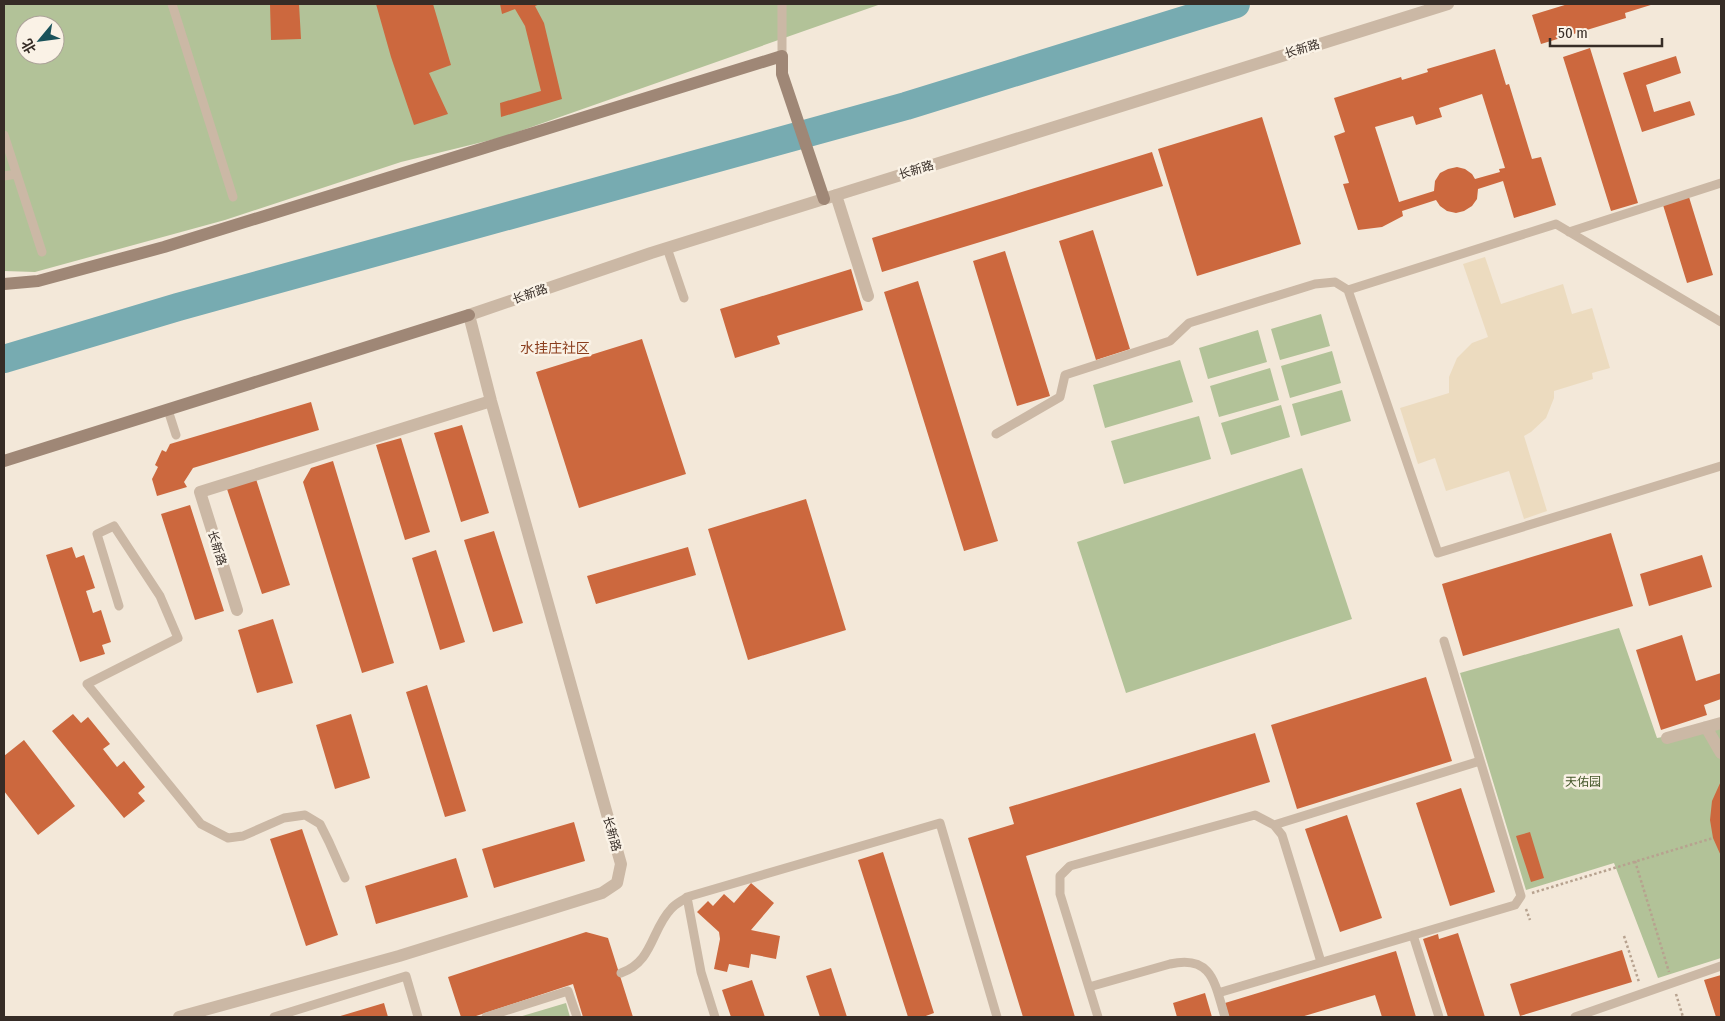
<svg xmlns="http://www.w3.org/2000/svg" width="1725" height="1021" viewBox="0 0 1725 1021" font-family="'Fira Sans Condensed','Noto Sans SC',sans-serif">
	<rect width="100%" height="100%" fill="#f3e8d9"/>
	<path fill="#b2c298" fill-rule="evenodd" d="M4 4H881L503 137 401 162 225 220 35 272 4 271ZM25 25H55V55H25Z
		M1321 314 1330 346 1280 360 1271 329Z
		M1258 330 1267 362 1208 379 1199 348Z
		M1332 351 1341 383 1290 398 1281 366Z
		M1180 360 1193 402 1105 428 1093 385Z
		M1270 368 1279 400 1219 417 1210 386Z
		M1342 390 1351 421 1301 436 1292 404Z
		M1281 405 1290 437 1231 455 1221 423Z
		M1199 416 1211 459 1124 484 1111 441Z
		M1302 468 1352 619 1126 693 1077 542Z
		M1619 628 1657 738 1721 726V958L1658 978 1614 863 1526 890 1460 673Z
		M566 1003 570 1017H519Z"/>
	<path fill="#ecdbbf" d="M1485 257 1501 304 1563 284 1572 314 1592 308 1610 368 1592 373 1593 379 1554 391V398L1546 418 1531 432 1524 436 1547 511 1524 519 1509 471 1446 491 1435 458 1418 464 1400 408 1449 393V377L1457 358 1472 343 1488 337 1463 264Z"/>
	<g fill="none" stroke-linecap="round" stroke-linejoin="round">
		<path stroke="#77abb1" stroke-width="28" d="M4 359 178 307 906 106 1236 4"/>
	</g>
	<path fill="#cc683e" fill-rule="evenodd" d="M270 4H299L301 39 271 40Z
		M376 4H433L451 65 429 73 448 114 414 125 391 57Z
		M500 4H540L535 6 544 23 562 99 501 117 500 103 541 91 525 26 515 9 502 14Z
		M1568 4H1654L1625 13 1626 18 1541 44 1532 15Z
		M1590 48 1638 203 1611 211 1563 57Z
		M1495 49 1506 85 1509 84 1532 159 1541 157 1556 205 1514 218 1503 181 1478 189 1477 199 1472 206 1464 211 1456 213 1447 211 1440 206 1436 200 1402 211 1403 216 1382 227 1358 230 1343 184 1349 183 1334 136 1345 132 1334 98 1401 77 1402 80 1428 72 1427 69ZM1482 94 1505 168 1499 169 1500 172 1475 179 1472 174 1465 169 1457 167 1448 169 1440 173 1435 181 1434 191 1399 202 1375 127 1413 116 1416 125 1442 117 1439 108Z
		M1676 56 1681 73 1646 85 1654 112 1690 101 1695 115 1642 132 1623 73Z
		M1262 117 1301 244 1197 276 1158 149Z
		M1152 152 1163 186 882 272 872 238Z
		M1689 197 1713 275 1687 283 1663 205Z
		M1093 230 1130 349 1096 360 1059 241Z
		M1005 251 1050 396 1017 406 973 261Z
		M851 269 863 310 777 336 780 344 735 358 720 309Z
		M918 281 998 541 964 551 884 292Z
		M642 339 686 474 579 508 536 372Z
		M311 402 319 430 193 468 184 482 187 487 157 496 152 479 158 467 155 465 162 450 166 452 170 444Z
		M462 425 489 513 461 522 434 433Z
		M401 438 430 532 405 540 376 445Z
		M333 461 394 663 362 673 303 482 311 468Z
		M256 479 290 585 262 594 227 489Z
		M806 499 846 630 748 660 708 529Z
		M190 505 224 611 195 620 161 514Z
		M494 531 523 623 493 632 464 540Z
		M1611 533 1633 606 1463 656 1442 584Z
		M72 547 76 558 84 555 95 588 86 591 93 613 101 610 111 642 102 645 105 654 80 662 46 555Z
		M688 547 696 575 596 604 587 576Z
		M436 550 465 642 440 650 412 558Z
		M1702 555 1712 587 1649 606 1640 574Z
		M273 619 293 683 257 693 238 630Z
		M1682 635 1696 681 1721 673V699L1704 705 1707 715 1661 730 1636 650Z
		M1426 677 1452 761 1297 809 1271 725Z
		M427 685 466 811 445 817 406 692Z
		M73 714 81 723 88 717 110 744 103 749 117 767 124 761 145 787 138 793 145 801 124 818 52 731Z
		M351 714 370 778 335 789 316 725Z
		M1255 733 1270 782 1026 856 1075 1017H1023L968 838 1014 824 1009 807Z
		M24 740 75 806 38 835 4 791V756Z
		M1721 781V856L1713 838 1710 820 1712 801Z
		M1461 788 1495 892 1450 906 1416 803Z
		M1347 815 1382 918 1340 932 1305 829Z
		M574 822 585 861 494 888 482 849Z
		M302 829 338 935 306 946 270 839Z
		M1530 832 1544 878 1531 882 1516 836Z
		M883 852 934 1013 923 1017H908L858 860Z
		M456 858 468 897 376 924 365 886Z
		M751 883 774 903 751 930 780 936 776 959 751 954 749 968 729 964 727 972 714 969 720 939 719 932 697 912 708 901 713 906 724 894 734 903Z
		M586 932 608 938 633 1017H583L573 984 473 1017H461L448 977Z
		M1458 933 1485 1017H1448L1423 939 1438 934 1439 939Z
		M1622 950 1632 982 1520 1016 1510 984Z
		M1396 951 1416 1017H1382L1375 995 1301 1017H1229L1225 1003Z
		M831 968 847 1017H820L806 976Z
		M1721 975V1017H1716L1704 980Z
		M752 980 765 1017H731L722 990Z
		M1205 993 1212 1017H1177L1173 1003Z
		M384 1003 388 1017H337Z"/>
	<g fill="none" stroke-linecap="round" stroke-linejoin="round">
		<path stroke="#b7a28f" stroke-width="2.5" stroke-dasharray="2.5 2.5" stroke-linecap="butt" d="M1635 861 1669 972
			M1532 893 1713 838
			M1526 909 1530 920
			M1624 936 1639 982
			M1676 994 1683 1017"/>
		<path stroke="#cbb8a5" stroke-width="9" d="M172 4 233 197
			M782 56V4
			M4 135 42 252
			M4 176 16 174
			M1569 232 1721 183
			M667 248 684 298
			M1721 322 1556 224 1348 290 1438 553 1721 466
			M168 410 176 435
			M996 434 1060 397 1065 375 1170 341 1189 323 1315 284 1335 282 1348 290
			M119 606 97 534 114 526 160 596 178 638 87 684 201 824 228 838 243 836 284 818 305 815 320 824 329 842 345 878
			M1274 825 1480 761
			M1413 935 1439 1017
			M621 973C653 962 651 930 671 909 675 904 682 901 687 897
			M1089 987 1170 964C1213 954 1215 985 1225 1017
			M1218 993 1515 905 1521 896 1444 641
			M274 1017 406 976 418 1017
			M486 1017 568 991 577 1017
			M715 1017 701 972 687 897 940 823 997 1017
			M1098 1017 1060 894V876L1070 866 1255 815 1274 825 1282 835 1321 962
			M1575 1017 1721 966"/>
		<path stroke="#cbb8a5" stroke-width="12" d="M836 195 868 296
			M237 610 200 492 491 401
			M1706 727 1721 753
			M1667 738 1721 723
			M179 1017 399 956 602 893 617 883 621 864 491 401 469 315 651 253 1448 4"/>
		<path stroke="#9f8776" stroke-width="12" d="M4 284 38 281 164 247 782 56V74L824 199
			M4 461 469 315"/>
	</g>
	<g text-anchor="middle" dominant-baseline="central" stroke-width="5" stroke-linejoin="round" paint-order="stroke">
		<g font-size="12" fill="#362c26" stroke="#faf2e6">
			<text transform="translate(1302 49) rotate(-17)">长新路</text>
			<text transform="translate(916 170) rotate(-17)">长新路</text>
			<text transform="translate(530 294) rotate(-19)">长新路</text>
			<text transform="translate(217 548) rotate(73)">长新路</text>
			<text transform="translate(612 834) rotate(74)">长新路</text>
		</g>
		<g font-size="12" fill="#435629" stroke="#faf2e6">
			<text x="1583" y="782">天佑园</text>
		</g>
		<g font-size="14" fill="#8a3c1b" stroke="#faf2e6">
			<text x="555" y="348">水挂庄社区</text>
		</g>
	</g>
	<rect width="1725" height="1021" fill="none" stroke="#362c26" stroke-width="10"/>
	<g transform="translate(40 40) rotate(241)"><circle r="24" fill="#faf2e6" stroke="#aca399"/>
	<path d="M0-4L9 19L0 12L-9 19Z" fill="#1a525a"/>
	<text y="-8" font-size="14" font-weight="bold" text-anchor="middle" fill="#362c26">北</text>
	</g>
	<path d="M1550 38v8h112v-8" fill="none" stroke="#362c26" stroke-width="2.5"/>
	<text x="1558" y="38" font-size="15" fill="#362c26" stroke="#faf2e6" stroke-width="4" paint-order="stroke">50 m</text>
</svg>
